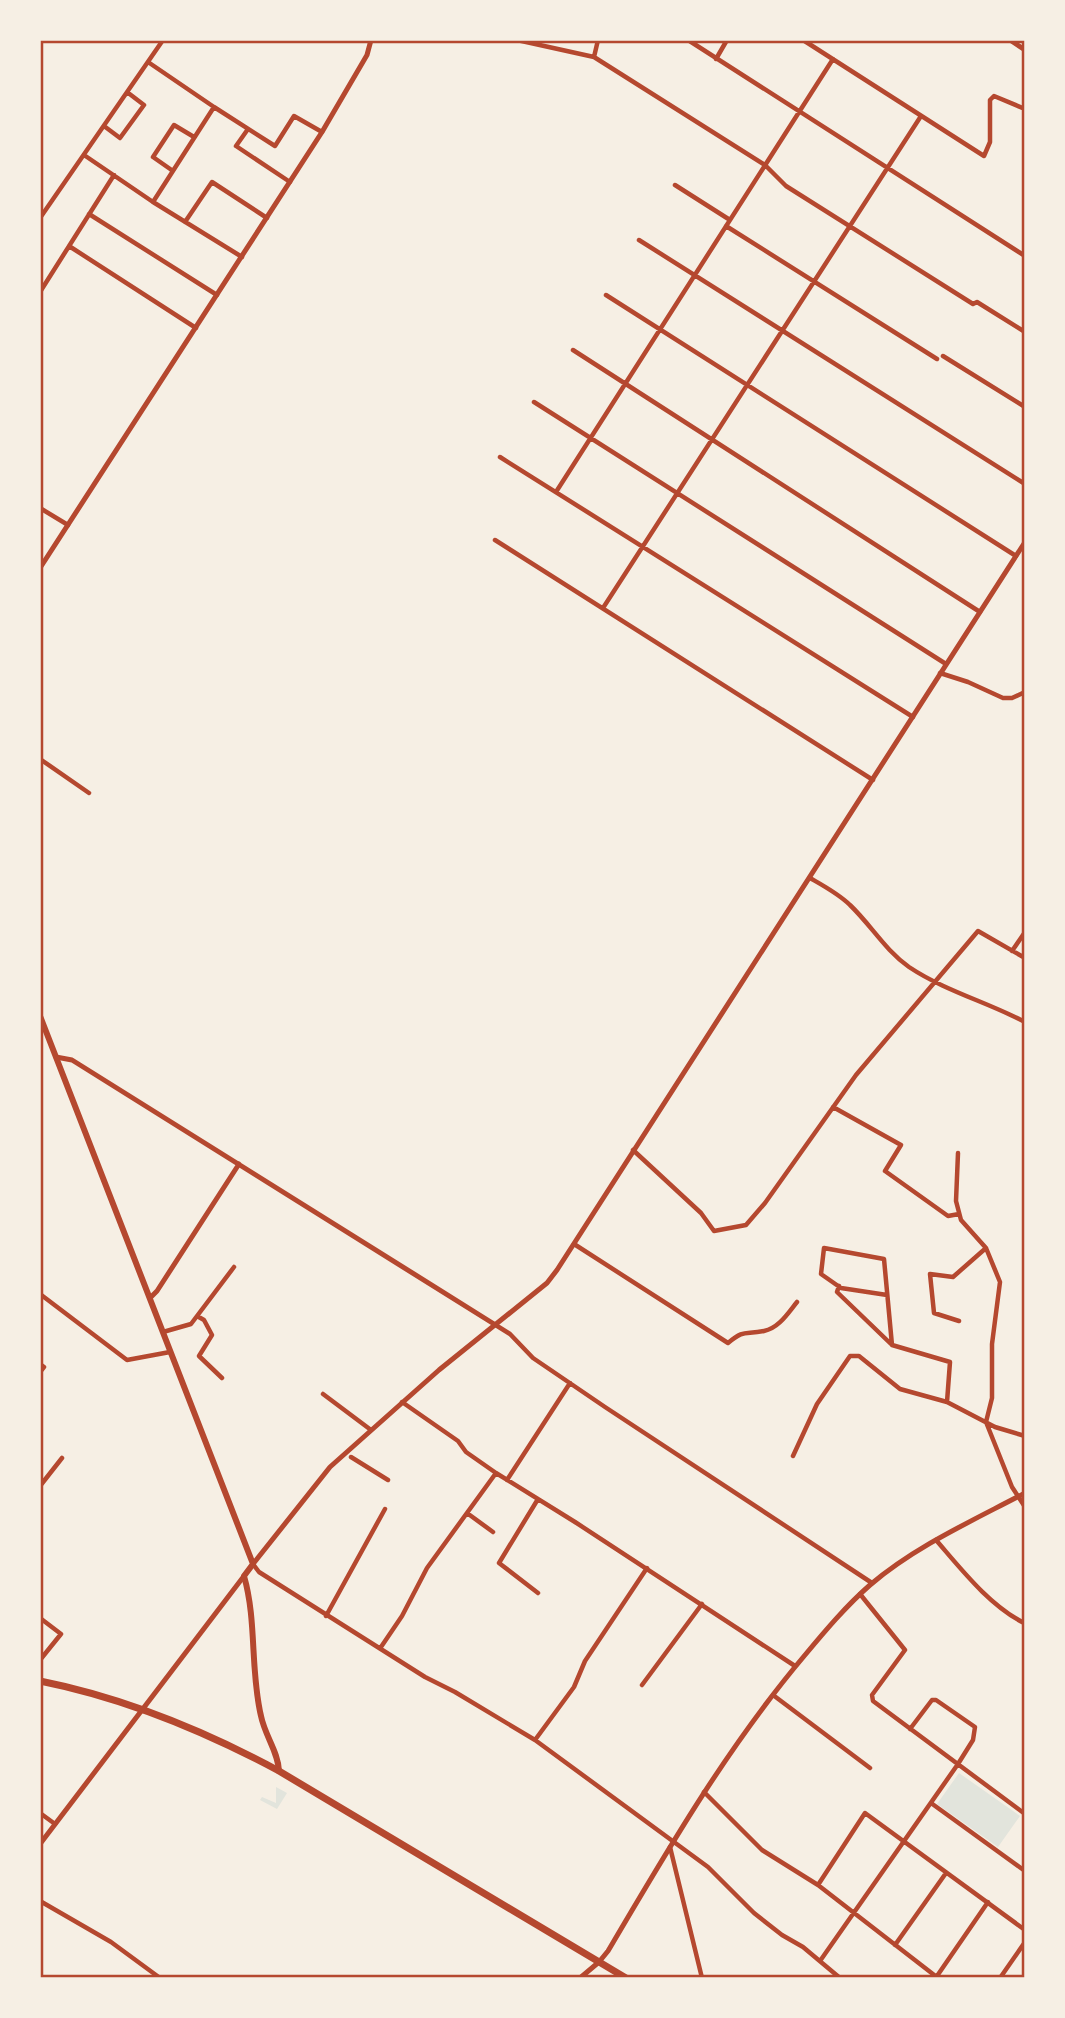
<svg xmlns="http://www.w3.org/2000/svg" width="1065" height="2018" viewBox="0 0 1065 2018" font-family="'Work Sans',sans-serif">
	<rect width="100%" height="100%" fill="#f6efe4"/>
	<path fill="#e2e4dc" d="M959 1773 1020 1816 998 1847 937 1804Z
		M276 1787 287 1793 277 1809 260 1800 262 1797 276 1803Z"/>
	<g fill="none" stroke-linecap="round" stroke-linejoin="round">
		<path stroke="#b5482f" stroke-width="4.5" d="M517 40 594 57 765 165 786 186 973 304 977 302 1025 332
			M688 40 1025 256
			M803 40 984 156 990 142V100L994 96 1025 109
			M594 57 598 40
			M716 59 727 40
			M148 62 214 107 275 146 294 116 322 132
			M104 126 120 138 144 105 127 92
			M248 129 236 146 290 182
			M84 155 153 202 242 257
			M173 171 153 157 174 125 194 137
			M675 185 730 220
			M153 202 214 107
			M89 214 217 295
			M40 218 163 40
			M185 222 212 182 267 218
			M726 226 937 359
			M639 240 1025 484
			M69 246 196 328
			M40 292 114 175
			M606 295 1016 556
			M573 350 980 612
			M943 356 1025 407
			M534 402 946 664
			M500 457 913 717
			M556 492 833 59
			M40 508 68 525
			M495 540 873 780
			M603 608 921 116
			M940 673 968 682 1003 698H1012L1025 692
			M40 759 89 793
			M810 878C824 886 839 894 850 905 871 925 885 950 909 967 945 991 987 1002 1025 1022
			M1012 951 1025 932
			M833 1107 901 1145 885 1171 948 1216 959 1214
			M633 1150 701 1213 714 1231 746 1225 765 1203 856 1075 978 931 1025 958
			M958 1153 956 1201 961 1220 986 1248 1000 1282 992 1344V1398L986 1422 1012 1487 1025 1507
			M574 1244 728 1343C745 1329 744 1335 764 1331 779 1328 788 1313 797 1302
			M839 1286 837 1292 891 1344
			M40 1294 127 1360 170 1352
			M887 1295 841 1288 821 1274 824 1248 884 1259 892 1345 950 1362 947 1402
			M197 1316 204 1320 212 1335 199 1356 222 1378
			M959 1321 934 1313 930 1274 953 1277 986 1248
			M494 1324 510 1334 533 1358 605 1407 872 1583
			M163 1332 191 1324 234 1267
			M40 1364 44 1367 40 1372
			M323 1394 371 1430
			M402 1402 458 1441 466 1452 496 1473 575 1522 795 1666
			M793 1456 817 1404 850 1356H859L900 1389 947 1402 995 1427 1025 1436
			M351 1457 388 1480
			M507 1480 570 1383
			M40 1486 62 1458
			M538 1499 499 1563 538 1593
			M467 1513 493 1532
			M936 1540C962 1570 989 1605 1024 1623
			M253 1564 259 1572 425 1677 455 1692 535 1740 708 1867 754 1913 782 1935 803 1947 840 1978
			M860 1594 905 1650 872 1695 873 1701 1025 1814
			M326 1616 385 1509
			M40 1618 61 1634 40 1660
			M381 1647 402 1616 427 1568 496 1473
			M642 1685 702 1604
			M773 1695 870 1768
			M535 1740 574 1687 585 1661 647 1568
			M704 1792 762 1850 818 1885 938 1978
			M931 1803 1025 1871
			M40 1813 55 1824
			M670 1847 702 1978
			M818 1885 865 1813 1025 1930
			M40 1901 111 1942 160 1978
			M895 1945 946 1873
			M820 1961 958 1764 973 1740 975 1727 936 1700H932L910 1729
			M937 1976 988 1902
			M1000 1978 1025 1942"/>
		<path stroke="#b5482f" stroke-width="5" d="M1010 40 1025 50
			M40 568 322 132 367 55 371 40
			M56 1057 72 1060 494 1324
			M150 1298 157 1291 239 1164
			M253 1564 330 1467 439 1370 547 1283 557 1270 1025 542
			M40 1844 244 1576
			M580 1978 599 1962 608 1951C668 1849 728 1746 805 1655 825 1631 846 1606 870 1585 916 1546 972 1521 1025 1493"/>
		<path stroke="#b5482f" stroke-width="6" d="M40 1016 253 1564 244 1576C257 1621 250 1670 261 1716 265 1736 278 1751 279 1771"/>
		<path stroke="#b5482f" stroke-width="7" d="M40 1681C125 1698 203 1730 279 1771L626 1978"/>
	</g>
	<rect width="1065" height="2018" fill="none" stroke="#f6efe4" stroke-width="84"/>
	<rect x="42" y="42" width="981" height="1934" fill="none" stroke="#b5482f" stroke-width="2.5"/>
</svg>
